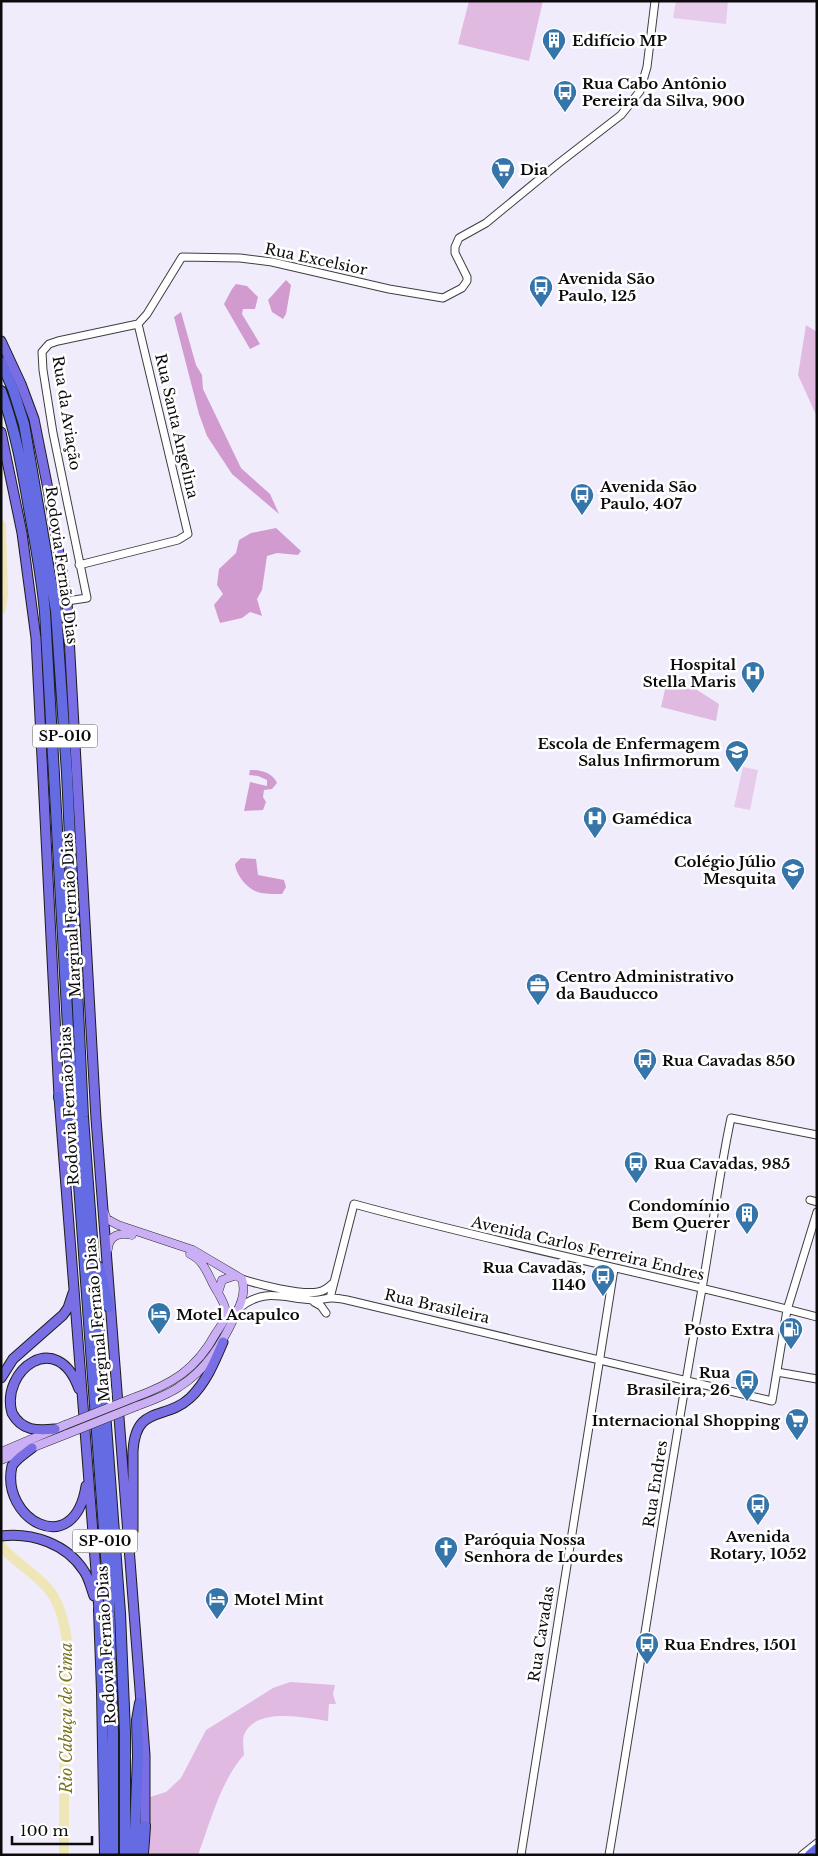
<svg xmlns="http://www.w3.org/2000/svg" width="818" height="1856" viewBox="0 0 818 1856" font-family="'Libre Baskerville',serif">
	<rect width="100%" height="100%" fill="#f1ecfc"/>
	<path fill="#e1bae2" d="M469 1H543L529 61 458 44Z
		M806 325 817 332V417L798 375Z
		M669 672 719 704 716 721 661 707Z
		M290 1682 335 1685 333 1694 336 1704H329L328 1721C305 1718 256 1706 244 1735 242 1740 244 1749 244 1755 221 1780 210 1823 198 1855H150V1797L166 1792 181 1778 206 1730 273 1688Z"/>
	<path fill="#d19bcf" d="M286 280 291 285 286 314 283 319 272 312 268 300Z
		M236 284 247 286 258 297 255 309H243L242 314 260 344 250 349 224 304 232 289Z
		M181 312 196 365 202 375 203 389 241 468 270 494 279 514 232 474 207 436 199 414 174 317Z
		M276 528 301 551 298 555 277 553 267 556 262 590 257 599 262 616 250 612 242 618 220 623 214 605 223 594 217 585 219 569 236 553 239 540 251 533Z
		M250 770C260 770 272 772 277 783L272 789 264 790 263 797 266 802 263 810 244 811 250 782 267 786V780L258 776 249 775Z
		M241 858 256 859 258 875 284 880 286 887 282 894C275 894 268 894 261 893 249 891 236 876 235 864Z"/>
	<path fill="#e6cbeb" d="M676 1H728L726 24 673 18Z
		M743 767 758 770 750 810 734 807Z"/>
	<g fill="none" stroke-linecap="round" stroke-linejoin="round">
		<path stroke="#eee6b7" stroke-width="10" d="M1 525 3 594 1 609
			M1 1546C15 1563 36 1573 50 1591 60 1605 65 1625 67 1642L64 1790V1855"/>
		<g stroke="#3e3e3e" stroke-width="9">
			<path id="tertiary" d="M79 565 178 540 188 534 138 324
				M67 601 87 598 53 433 43 370 42 352 49 344 58 341 138 324 147 314 182 257 240 258 272 262 389 289 443 298 462 288 467 281V277L455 253V247L459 238 486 223 559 163 621 115 633 100 640 91 647 67 655 1
				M810 1200 817 1202
				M242 1279C260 1285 300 1295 318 1292 324 1291 328 1288 332 1284
				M330 1298 354 1204C507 1246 663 1276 817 1317
				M314 1302 321 1306 326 1313
				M238 1309C264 1287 282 1298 312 1300 319 1301 325 1298 332 1298 337 1298 342 1299 347 1300L772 1401 787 1310 817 1212
				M777 1372 817 1379
				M521 1855 614 1269
				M609 1855C640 1670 667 1485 700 1300 711 1240 718 1179 731 1118L817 1135
				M802 1855 817 1843"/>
		</g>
		<g stroke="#2d2d2d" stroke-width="9">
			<path id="secondary" d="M104 1212 107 1219 118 1225 193 1250 242 1279C246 1292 241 1304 235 1316 222 1344 206 1370 179 1387 167 1395 151 1401 137 1406
				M108 1249C109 1235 120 1232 132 1235
				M218 1293 222 1280 234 1276
				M133 1398C172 1384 196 1370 216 1333 220 1327 226 1320 226 1312 225 1302 217 1292 213 1284 207 1272 203 1260 190 1254
				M1 1452 65 1425
				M1 1460 67 1434"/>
		</g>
		<g stroke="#1c1c1c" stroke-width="11">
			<path id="trunk" d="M1 341 21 384 34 419 48 489 67 601 96 1119 145 1755V1826
				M1 432 22 533 36 638 59 1097 99 1610
				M1 1378 13 1359 63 1315 68 1308 73 1293
				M55 1429C37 1431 22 1431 12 1413 0 1371 57 1327 79 1389
				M32 1448C26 1453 17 1458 12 1466 0 1519 74 1561 86 1486
				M133 1531V1451C136 1404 165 1421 190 1398 206 1383 215 1361 223 1342
				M1 1536C32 1532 67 1544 84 1571 89 1578 91 1588 94 1596"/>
		</g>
		<g stroke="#1c1c1c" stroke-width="12">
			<path id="motorway" d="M1 362 13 389 24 424 56 611 67 773 83 1117 120 1613 125 1732V1855
				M1 391C16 431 23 472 30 514 36 546 42 579 45 612L69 1046 109 1599 113 1732V1855
				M59 1097 71 1128
				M99 1267 109 1307
				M99 1610 102 1691 105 1855
				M134 1855 138 1756 137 1720 140 1703
				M143 1855 145 1826
				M810 1855 817 1849"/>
		</g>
		<use href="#tertiary" stroke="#fff" stroke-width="7"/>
		<use href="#secondary" stroke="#caaff5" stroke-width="8"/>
		<use href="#trunk" stroke="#7a6ee4" stroke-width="9"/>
		<use href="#motorway" stroke="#656be2" stroke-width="10"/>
		<g stroke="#2d2d2d" stroke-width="9" stroke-linecap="butt">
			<path id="secondary-bridge" d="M65 1425 133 1398
				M67 1434 137 1406"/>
		</g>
		<use href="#secondary-bridge" stroke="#caaff5" stroke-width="8"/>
	</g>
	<defs>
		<g id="building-pin" transform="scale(1.25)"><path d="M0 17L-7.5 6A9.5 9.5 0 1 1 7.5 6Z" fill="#3575a9" stroke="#fff"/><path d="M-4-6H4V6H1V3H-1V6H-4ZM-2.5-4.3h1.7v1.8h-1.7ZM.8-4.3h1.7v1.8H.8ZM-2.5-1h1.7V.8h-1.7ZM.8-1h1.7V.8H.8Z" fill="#fff"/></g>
		<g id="bus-pin" transform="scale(1.25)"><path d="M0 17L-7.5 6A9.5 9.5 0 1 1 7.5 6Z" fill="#3575a9" stroke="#fff"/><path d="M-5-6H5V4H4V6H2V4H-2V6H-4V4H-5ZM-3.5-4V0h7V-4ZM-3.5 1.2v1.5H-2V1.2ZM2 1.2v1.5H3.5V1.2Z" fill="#fff"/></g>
		<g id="supermarket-pin" transform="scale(1.25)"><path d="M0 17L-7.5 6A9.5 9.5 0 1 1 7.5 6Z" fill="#3575a9" stroke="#fff"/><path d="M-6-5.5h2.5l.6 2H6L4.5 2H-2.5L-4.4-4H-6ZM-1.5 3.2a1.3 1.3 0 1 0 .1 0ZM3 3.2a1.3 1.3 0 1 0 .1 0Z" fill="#fff"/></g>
		<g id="hospital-pin" transform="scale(1.25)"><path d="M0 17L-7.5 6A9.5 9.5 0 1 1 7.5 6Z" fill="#3575a9" stroke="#fff"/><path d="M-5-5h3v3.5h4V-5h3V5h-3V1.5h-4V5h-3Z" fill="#fff"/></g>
		<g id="university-pin" transform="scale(1.25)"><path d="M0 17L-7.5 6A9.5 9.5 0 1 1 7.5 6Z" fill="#3575a9" stroke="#fff"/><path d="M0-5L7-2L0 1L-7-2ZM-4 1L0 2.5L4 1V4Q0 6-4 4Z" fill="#fff"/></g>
		<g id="school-pin" transform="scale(1.25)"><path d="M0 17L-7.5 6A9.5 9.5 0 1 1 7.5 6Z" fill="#3575a9" stroke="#fff"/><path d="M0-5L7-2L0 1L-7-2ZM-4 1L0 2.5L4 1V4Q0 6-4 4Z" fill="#fff"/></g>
		<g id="office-pin" transform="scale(1.25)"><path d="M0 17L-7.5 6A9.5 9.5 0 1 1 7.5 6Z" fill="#3575a9" stroke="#fff"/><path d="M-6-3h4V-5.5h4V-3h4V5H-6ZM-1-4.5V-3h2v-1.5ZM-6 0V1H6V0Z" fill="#fff"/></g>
		<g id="hotel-pin" transform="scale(1.25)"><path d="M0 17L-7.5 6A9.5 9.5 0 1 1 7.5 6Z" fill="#3575a9" stroke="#fff"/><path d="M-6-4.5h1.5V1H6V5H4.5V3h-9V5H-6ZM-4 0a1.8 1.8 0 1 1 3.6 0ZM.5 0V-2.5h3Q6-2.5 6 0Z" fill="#fff"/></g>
		<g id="fuel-pin" transform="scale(1.25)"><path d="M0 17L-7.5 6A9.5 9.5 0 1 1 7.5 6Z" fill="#3575a9" stroke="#fff"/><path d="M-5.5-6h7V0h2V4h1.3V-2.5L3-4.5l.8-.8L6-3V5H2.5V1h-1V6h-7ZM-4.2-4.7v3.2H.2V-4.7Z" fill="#fff"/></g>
		<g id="church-pin" transform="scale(1.25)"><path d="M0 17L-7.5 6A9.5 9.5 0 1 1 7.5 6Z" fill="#3575a9" stroke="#fff"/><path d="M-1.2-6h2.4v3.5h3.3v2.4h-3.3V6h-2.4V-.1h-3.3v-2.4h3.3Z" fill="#fff"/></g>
	</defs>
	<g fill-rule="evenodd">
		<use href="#building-pin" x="554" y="40"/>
		<use href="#bus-pin" x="565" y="92"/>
		<use href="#supermarket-pin" x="503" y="169"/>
		<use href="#bus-pin" x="541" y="287"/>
		<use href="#bus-pin" x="582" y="495"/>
		<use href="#hospital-pin" x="753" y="673"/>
		<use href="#university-pin" x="737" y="752"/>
		<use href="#hospital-pin" x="595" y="818"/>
		<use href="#school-pin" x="793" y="870"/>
		<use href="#office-pin" x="538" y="985"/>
		<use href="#bus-pin" x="645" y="1060"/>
		<use href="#bus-pin" x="636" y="1163"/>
		<use href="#building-pin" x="747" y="1214"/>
		<use href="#bus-pin" x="603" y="1276"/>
		<use href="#hotel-pin" x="159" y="1314"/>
		<use href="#fuel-pin" x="791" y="1329"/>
		<use href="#bus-pin" x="747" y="1381"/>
		<use href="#supermarket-pin" x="797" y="1420"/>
		<use href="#bus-pin" x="758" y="1505"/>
		<use href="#church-pin" x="446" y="1548"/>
		<use href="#hotel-pin" x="217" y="1599"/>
		<use href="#bus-pin" x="647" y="1644"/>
	</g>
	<g text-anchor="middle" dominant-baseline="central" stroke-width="5" stroke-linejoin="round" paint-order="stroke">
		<g fill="#fff" stroke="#545454" stroke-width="1">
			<rect x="32.5" y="724.5" width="65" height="23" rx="4"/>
			<rect x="72.5" y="1529.5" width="65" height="23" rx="4"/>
		</g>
		<g font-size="14" font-weight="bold" fill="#0b0b0b">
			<text x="65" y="736">SP-010</text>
			<text x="105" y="1541">SP-010</text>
		</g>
		<g font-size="15" font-weight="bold" fill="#0b0b0b" stroke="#fff" text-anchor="start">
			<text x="572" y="40">Edifício MP</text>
			<text x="582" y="83">Rua Cabo Antônio<tspan x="582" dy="17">Pereira da Silva, 900</tspan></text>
			<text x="520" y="169">Dia</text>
			<text x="558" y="278">Avenida São<tspan x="558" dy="17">Paulo, 125</tspan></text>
			<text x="600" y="486">Avenida São<tspan x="600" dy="17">Paulo, 407</tspan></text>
			<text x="736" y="664" text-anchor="end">Hospital<tspan x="736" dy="17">Stella Maris</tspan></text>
			<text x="720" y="743" text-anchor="end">Escola de Enfermagem<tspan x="720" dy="17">Salus Infirmorum</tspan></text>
			<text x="612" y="818">Gamédica</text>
			<text x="776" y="861" text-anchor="end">Colégio Júlio<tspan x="776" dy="17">Mesquita</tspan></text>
			<text x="556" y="976">Centro Administrativo<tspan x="556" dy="17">da Bauducco</tspan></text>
			<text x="662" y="1060">Rua Cavadas 850</text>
			<text x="654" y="1163">Rua Cavadas, 985</text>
			<text x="730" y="1205" text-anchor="end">Condomínio<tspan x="730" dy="17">Bem Querer</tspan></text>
			<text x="586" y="1267" text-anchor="end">Rua Cavadas,<tspan x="586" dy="17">1140</tspan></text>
			<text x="176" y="1314">Motel Acapulco</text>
			<text x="774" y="1329" text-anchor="end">Posto Extra</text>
			<text x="730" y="1372" text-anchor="end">Rua<tspan x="730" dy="17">Brasileira, 26</tspan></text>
			<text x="780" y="1420" text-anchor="end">Internacional Shopping</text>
			<text x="758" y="1536" text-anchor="middle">Avenida<tspan x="758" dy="17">Rotary, 1052</tspan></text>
			<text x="464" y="1539">Paróquia Nossa<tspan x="464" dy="17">Senhora de Lourdes</tspan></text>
			<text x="234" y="1599">Motel Mint</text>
			<text x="664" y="1644">Rua Endres, 1501</text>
		</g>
		<g font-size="15" fill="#0b0b0b" stroke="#fff">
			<text transform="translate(316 259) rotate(12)">Rua Excelsior</text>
			<text transform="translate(67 413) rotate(81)">Rua da Aviação</text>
			<text transform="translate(177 426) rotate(77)">Rua Santa Angelina</text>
			<text transform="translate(62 565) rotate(82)">Rodovia Fernão Dias</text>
			<text transform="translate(71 915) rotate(-93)">Marginal Fernão Dias</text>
			<text transform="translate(69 1106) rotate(-93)">Rodovia Fernão Dias</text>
			<text transform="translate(588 1248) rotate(13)">Avenida Carlos Ferreira Endres</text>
			<text transform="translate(437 1306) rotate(13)">Rua Brasileira</text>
			<text transform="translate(97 1320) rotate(-95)">Marginal Fernão Dias</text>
			<text transform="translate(655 1484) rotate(-81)">Rua Endres</text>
			<text transform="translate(541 1634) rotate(-81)">Rua Cavadas</text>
			<text transform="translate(106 1645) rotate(-93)">Rodovia Fernão Dias</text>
		</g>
		<g font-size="16" font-style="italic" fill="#7a7422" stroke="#fff">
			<text transform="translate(66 1718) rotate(-90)">Rio Cabuçu de Cima</text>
		</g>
	</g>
	<rect width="818" height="1856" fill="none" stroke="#0b0b0b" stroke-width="5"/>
	<path d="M12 1836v8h80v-8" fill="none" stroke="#0b0b0b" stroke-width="2.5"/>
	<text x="20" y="1836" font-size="15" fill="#0b0b0b" stroke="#ffffff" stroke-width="4" paint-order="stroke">100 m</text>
</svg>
